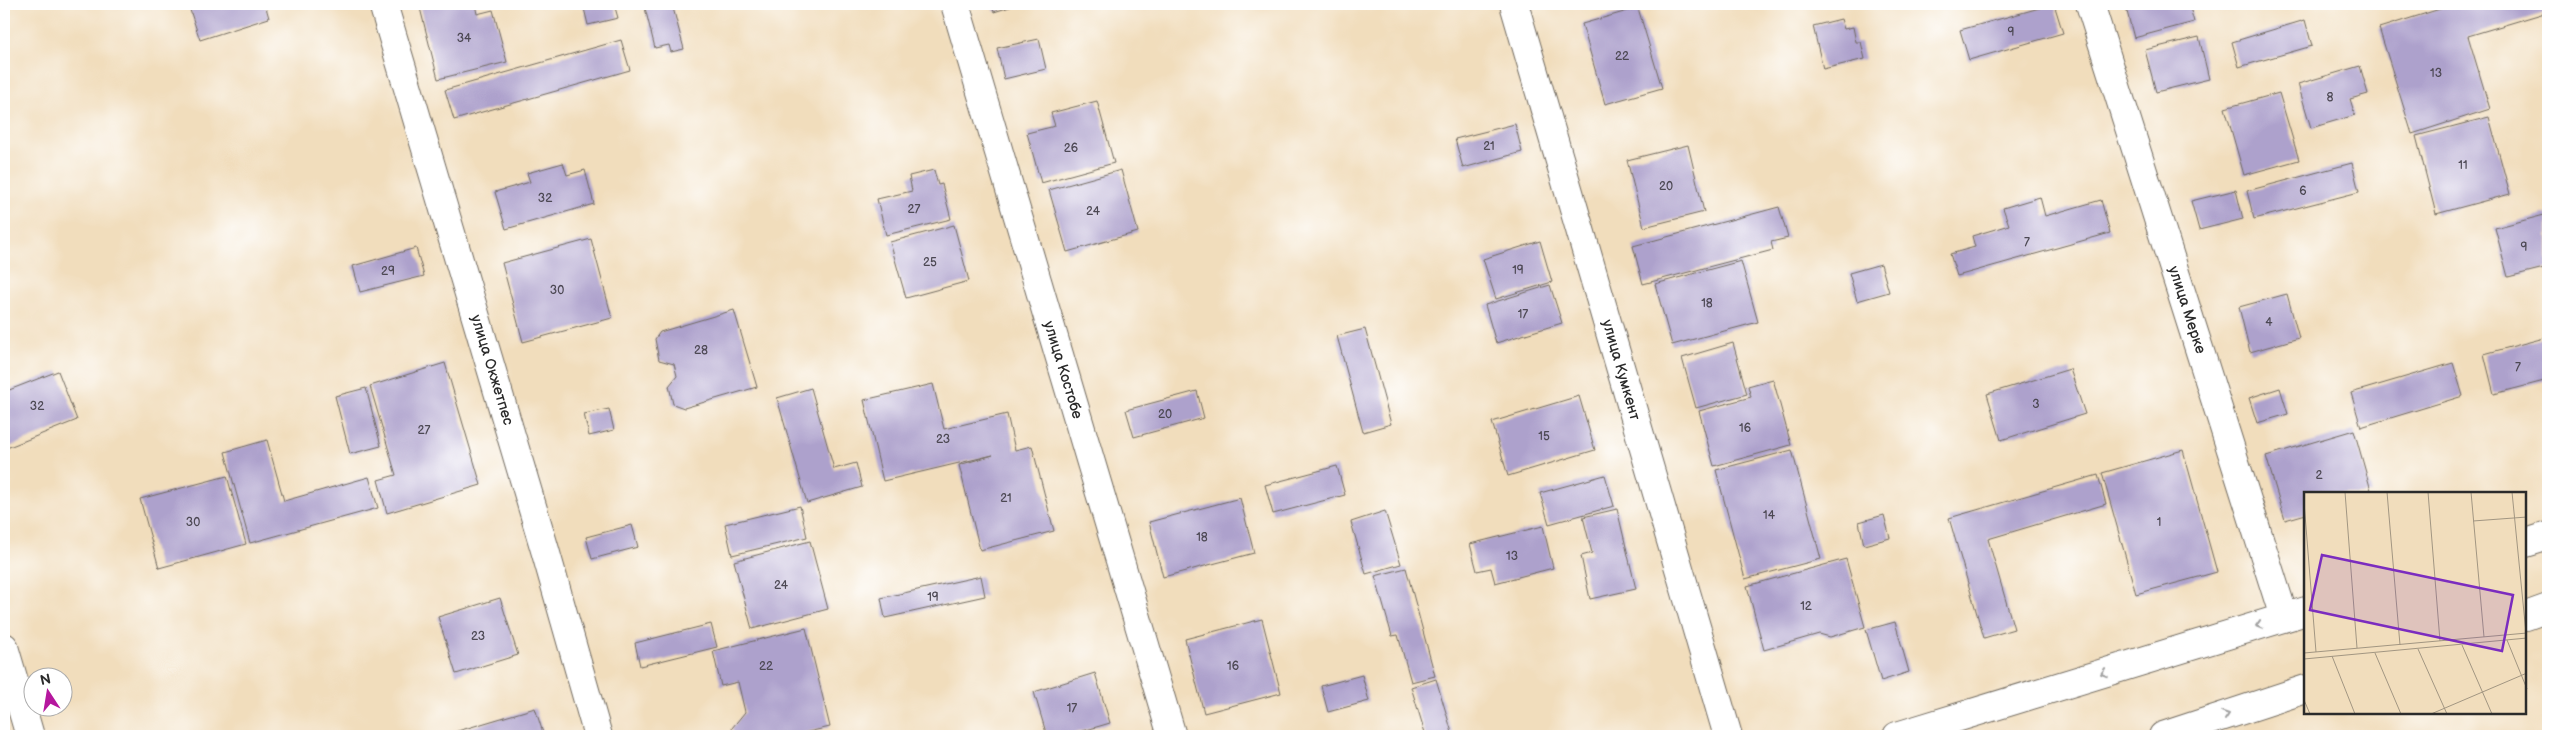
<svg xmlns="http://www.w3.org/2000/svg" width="2552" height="740" viewBox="0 0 2552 740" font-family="'Balsamiq Sans',sans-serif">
	<rect width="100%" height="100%" fill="#fff"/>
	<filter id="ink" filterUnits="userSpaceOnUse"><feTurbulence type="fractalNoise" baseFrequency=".02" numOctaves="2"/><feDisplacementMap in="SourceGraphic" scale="10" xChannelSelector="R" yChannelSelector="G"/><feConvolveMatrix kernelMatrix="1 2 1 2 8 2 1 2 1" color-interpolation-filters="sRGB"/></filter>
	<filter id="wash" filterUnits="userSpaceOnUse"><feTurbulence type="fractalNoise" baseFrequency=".0096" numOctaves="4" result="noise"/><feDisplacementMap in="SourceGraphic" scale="20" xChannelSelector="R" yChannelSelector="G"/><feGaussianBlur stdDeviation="1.12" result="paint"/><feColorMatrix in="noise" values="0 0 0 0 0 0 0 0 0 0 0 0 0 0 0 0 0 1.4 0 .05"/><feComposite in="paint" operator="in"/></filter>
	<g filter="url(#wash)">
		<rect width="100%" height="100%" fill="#f1ddbc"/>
		<g id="blocks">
			<path fill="#ada1cc" d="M188 4H265L269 18 200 40Z
				M437 4H475L477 14 493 10 507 62 438 79 420 8Z
				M583 4H614L618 18 588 25Z
				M644 4H672L684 49 671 52 669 45 655 48Z
				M991 4H1019L994 12Z
				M2054 4 2063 33 1969 60 1960 30Z
				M2125 4H2189L2194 22 2134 38Z
				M2456 4H2548V12L2468 36 2490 109 2412 134 2379 28Z
				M1638 8 1662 88 1605 104 1582 24Z
				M1841 19 1844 29 1853 27 1856 42H1861L1865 59 1823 69 1813 26Z
				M2305 20 2312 46 2239 67 2232 42Z
				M2199 37 2209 79 2156 92 2145 50Z
				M1039 39 1046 69 1004 79 997 48Z
				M621 40 630 70 454 120 445 90Z
				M2360 66 2368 94 2350 99 2355 115 2311 128 2298 84Z
				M2279 93 2299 160 2244 175 2225 108Z
				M1097 101 1114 163 1041 183 1027 133 1055 126 1051 113Z
				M2489 117 2510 194 2436 214 2416 136Z
				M1515 124 1522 152 1463 168 1455 139Z
				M1688 145 1704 212 1644 227 1627 160Z
				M563 163 567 175 585 170 594 204 506 229 495 192 530 182 527 173Z
				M2352 163 2359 192 2254 219 2247 191Z
				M934 170 938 185 942 184 951 219 886 235 877 199 912 191 909 176Z
				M1121 170 1138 232 1067 252 1049 190Z
				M2236 190 2243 219 2199 230 2191 201Z
				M2040 197 2045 216 2101 200 2110 233 1957 276 1950 254 1975 247 1972 236 2009 225 2003 208Z
				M1779 207 1788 238 1771 242 1773 250 1643 284 1633 246Z
				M2548 214V267L2508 277 2495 228Z
				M954 225 969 281 906 298 890 242Z
				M591 239 612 318 523 342 502 263Z
				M1540 241 1552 282 1496 299 1483 259Z
				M416 248 424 276 360 292 353 266Z
				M1741 261 1758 322 1672 345 1655 284Z
				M1881 264 1889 292 1857 301 1849 273Z
				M1550 285 1562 323 1496 343 1485 305Z
				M2287 294 2299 338 2250 352 2239 307Z
				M734 310 757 387 684 408 673 404 669 386 677 376 674 364 659 360 655 339 660 332Z
				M1365 329 1391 424 1363 432 1337 336Z
				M2548 337V380L2494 394 2484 354Z
				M1733 343 1747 394 1696 408 1682 358Z
				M445 363 481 485 387 513 378 480 396 475 370 386Z
				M2453 363 2463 396 2361 427 2351 393Z
				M2070 369 2085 414 2001 440 1987 394Z
				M58 371 77 420 4 449V392Z
				M1773 379 1791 445 1714 466 1699 411 1751 397 1748 386Z
				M933 384 944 429 1007 414 1015 450 1032 446 1054 531 980 550 959 465 993 455 883 481 864 400Z
				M366 388 381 446 350 454 335 396Z
				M811 388 834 469 856 463 862 487 807 503 777 398Z
				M2280 388 2288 414 2257 423 2249 398Z
				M1197 391 1204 418 1134 437 1126 410Z
				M1579 396 1595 450 1508 476 1492 422Z
				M609 409 614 430 589 436 584 414Z
				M2354 430 2372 494H2306V514L2285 520 2266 456Z
				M267 440 284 501 369 477 378 508 250 543 225 452Z
				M1792 450 1821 559 1745 579 1716 470Z
				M2183 450 2217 572 2136 594 2102 473Z
				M1337 466 1345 495 1273 514 1265 485Z
				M1605 475 1614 506 1549 524 1540 493Z
				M2098 475 2106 504 1988 539 2014 629 1984 638 1949 518Z
				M227 476 246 544 159 568 140 499Z
				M1240 498 1254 553 1163 577 1149 522Z
				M800 506 807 537 732 555 725 524Z
				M1617 509 1636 589 1590 599 1581 556 1592 553 1583 517Z
				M1385 511 1401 564 1366 574 1351 522Z
				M1884 515 1890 538 1864 545 1859 522Z
				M632 525 638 547 592 559 586 537Z
				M1543 526 1553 568 1495 583 1491 568 1477 571 1470 544Z
				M810 541 828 609 752 629 734 561Z
				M1846 559 1865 627 1830 637 1819 634 1764 650 1747 586Z
				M1406 568 1435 676 1411 682 1398 635 1392 636 1375 576Z
				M981 576 985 596 885 618 881 598Z
				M500 598 518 655 456 674 438 617Z
				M1262 619 1281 693 1204 713 1185 639Z
				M1895 622 1909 672 1881 681 1866 630Z
				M711 624 717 647 640 666 635 643Z
				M806 628 830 727 790 736H734L732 728 745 712 738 682 721 686 713 651Z
				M1095 673 1110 723 1066 736H1047L1034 692Z
				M1362 675 1369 701 1328 712 1321 686Z
				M1436 679 1453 736H1426L1411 687Z
				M535 708 544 736H441Z"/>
		</g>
	</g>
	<g filter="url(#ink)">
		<use href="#blocks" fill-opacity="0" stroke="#70695e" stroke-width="1"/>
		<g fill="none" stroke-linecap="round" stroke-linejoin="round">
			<g stroke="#70695e" stroke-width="30">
				<path id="street" d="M383 4 545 550 598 736
					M955 4 1172 736
					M1514 4 1728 736
					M2090 4 2284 617
					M2526 543 2548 536
					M2526 616 2548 608
					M4 647 30 736
					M1897 736 2306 611
					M2163 736 2306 689"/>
			</g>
			<use href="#street" stroke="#fff" stroke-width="28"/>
		</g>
		<defs><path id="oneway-chevron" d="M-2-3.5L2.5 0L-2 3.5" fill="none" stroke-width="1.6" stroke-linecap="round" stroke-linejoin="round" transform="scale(1.25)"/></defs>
		<g stroke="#a0a0a0">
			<use href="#oneway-chevron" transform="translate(2259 625) rotate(163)"/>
			<use href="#oneway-chevron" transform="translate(2104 673) rotate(163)"/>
			<use href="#oneway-chevron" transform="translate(2226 715) rotate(-18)"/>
		</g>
	</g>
	<g text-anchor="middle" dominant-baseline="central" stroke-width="4" stroke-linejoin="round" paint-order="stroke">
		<g font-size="12" fill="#4c4853">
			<text x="2011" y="32">9</text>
			<text x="464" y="38">34</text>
			<text x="1622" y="56">22</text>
			<text x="2436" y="73">13</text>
			<text x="2330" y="97">8</text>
			<text x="1489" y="146">21</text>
			<text x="1071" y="148">26</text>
			<text x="2463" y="165">11</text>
			<text x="1666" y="186">20</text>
			<text x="2303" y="191">6</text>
			<text x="545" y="198">32</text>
			<text x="914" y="209">27</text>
			<text x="1093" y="211">24</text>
			<text x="2027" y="242">7</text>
			<text x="2524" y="247">9</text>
			<text x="930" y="262">25</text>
			<text x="1518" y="270">19</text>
			<text x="388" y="271">29</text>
			<text x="557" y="290">30</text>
			<text x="1707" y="303">18</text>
			<text x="1523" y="314">17</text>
			<text x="2269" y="322">4</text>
			<text x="701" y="350">28</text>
			<text x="2518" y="367">7</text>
			<text x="2036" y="404">3</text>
			<text x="37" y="406">32</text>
			<text x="1165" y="414">20</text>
			<text x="1745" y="428">16</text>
			<text x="424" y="430">27</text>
			<text x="1544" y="436">15</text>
			<text x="943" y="439">23</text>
			<text x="2319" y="475">2</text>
			<text x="1006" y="498">21</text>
			<text x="1769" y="515">14</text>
			<text x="193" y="522">30</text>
			<text x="2159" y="522">1</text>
			<text x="1202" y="537">18</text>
			<text x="1512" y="556">13</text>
			<text x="781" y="585">24</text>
			<text x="933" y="597">19</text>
			<text x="1806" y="606">12</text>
			<text x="478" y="636">23</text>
			<text x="766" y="666">22</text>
			<text x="1233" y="666">16</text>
			<text x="1072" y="708">17</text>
		</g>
		<g font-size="15" fill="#2b2b2b" stroke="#fff">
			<text transform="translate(2187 310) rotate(72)">улица Мерке</text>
			<text transform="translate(492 370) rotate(73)">улица Окжетпес</text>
			<text transform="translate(1063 370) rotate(73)">улица Костобе</text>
			<text transform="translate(1621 370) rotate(74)">улица Кумкент</text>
		</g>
	</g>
	<g transform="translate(2304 492)">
		<rect width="222" height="222" fill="#f1ddbc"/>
		<path fill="none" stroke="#a29682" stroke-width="1" d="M41 0 53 156M83 0 96 153M124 0 136 149M167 0 180 145M208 0 222 141M0 10 12 160M169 29 223 25M203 148 223 197M158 153 188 222M114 157 143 222M0 161 223 141M71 161 97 222M28 164 51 222M0 167 223 146M0 208 6 222M127 222 223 181"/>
		<path fill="#7b2cbf" fill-opacity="0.15" stroke="#7b2cbf" stroke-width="2.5" d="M18 63 209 103 198 159 6 118Z"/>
		<rect width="222" height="222" fill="none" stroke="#2b2b2b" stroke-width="2.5"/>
	</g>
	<rect width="2552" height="740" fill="none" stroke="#fff" stroke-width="20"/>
	<g transform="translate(48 692) rotate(348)"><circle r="24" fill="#ffffff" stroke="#aaaaaa"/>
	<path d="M0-4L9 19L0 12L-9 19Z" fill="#b5179e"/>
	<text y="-8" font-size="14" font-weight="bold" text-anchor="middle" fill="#2b2b2b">N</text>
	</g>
</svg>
